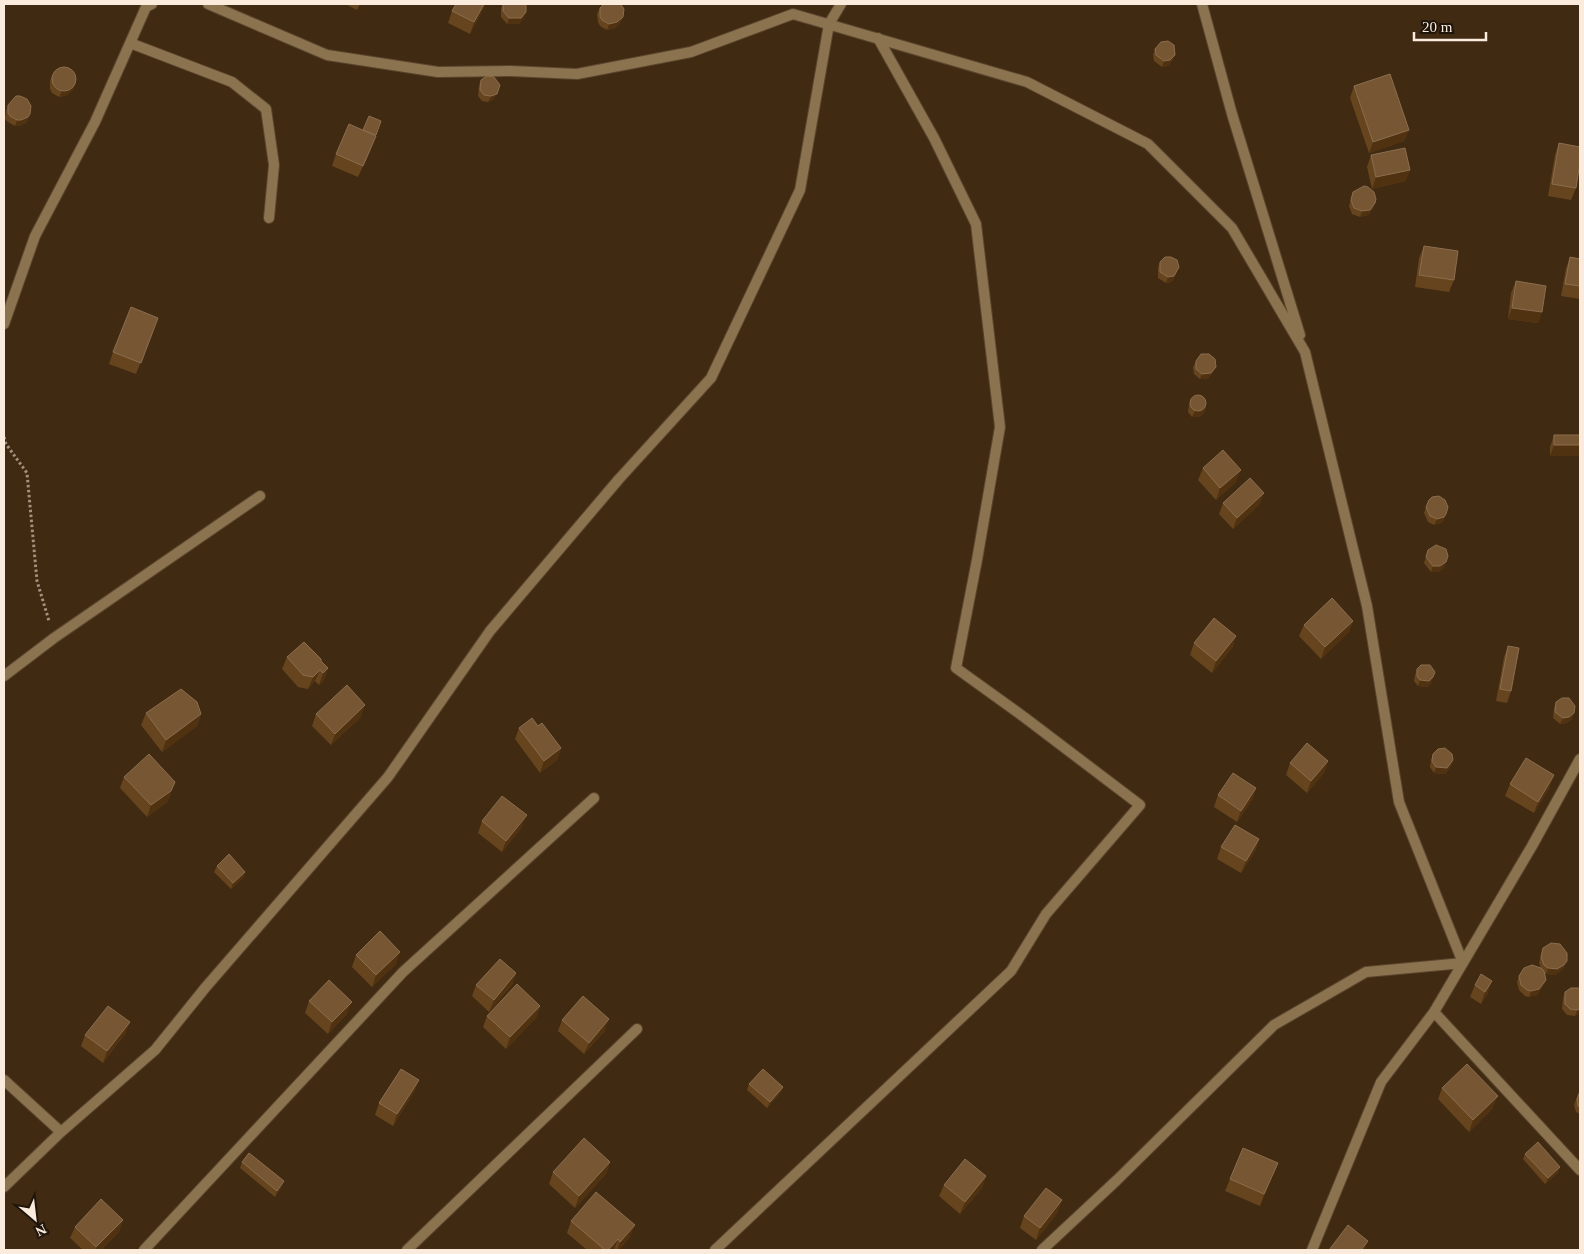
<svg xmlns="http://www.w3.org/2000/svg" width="1584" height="1254" viewBox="0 0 1584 1254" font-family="Georgia,serif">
	<rect width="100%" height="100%" fill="#402a12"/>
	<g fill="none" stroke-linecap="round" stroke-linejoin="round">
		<g stroke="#5a452e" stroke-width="12">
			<path id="minor" d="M208 4 327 55 438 72 511 71 577 74 691 52 793 14 1027 82 1148 144 1232 228 1305 352 1367 606 1399 802 1463 963 1366 972 1274 1025 1117 1180 1042 1250
				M1202 4 1232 114 1300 335
				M130 43 232 82 266 109 274 165 269 218
				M4 324 35 236 95 122 146 7 152 4
				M4 676 54 638 260 496
				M1434 1012 1580 1170
				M4 1080 61 1132 4 1187
				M61 1132 155 1050 205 988 388 777 490 631 619 479 711 378 800 190 829 24 841 4
				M144 1250 403 972 594 798
				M407 1250 637 1029
				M715 1250 1011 971 1046 914 1140 805 1024 717 956 668 977 560 1000 427 976 224 934 138 878 38
				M1312 1250 1381 1082 1434 1012 1532 846 1580 759"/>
		</g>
		<path stroke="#a4917f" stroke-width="3" stroke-dasharray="2.5 2.5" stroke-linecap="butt" d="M4 437 6 444 27 473 37 581 49 621"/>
		<use href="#minor" stroke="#8a734e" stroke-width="10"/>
	</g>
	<path fill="#66451e" d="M345 4H360L357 10Z
		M486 4 470 34 448 23 452 11Z
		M503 4 524 18 519 24H507L501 17V9Z
		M600 8 623 17 620 23 615 28 607 30 600 26 598 22 597 14Z
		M1155 49 1173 60 1168 66 1162 67 1154 61 1153 55Z
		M52 75 75 84 73 90 67 95 59 97 52 93 50 89V81Z
		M481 80 494 99 488 102 482 101 478 96 479 85Z
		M1354 86 1409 130 1404 141 1369 153 1350 98Z
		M8 105 28 119 26 123 19 126H15L8 122 5 119 6 111Z
		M1559 143 1576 188 1571 200 1548 196 1555 155Z
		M372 147 358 177 332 166 336 154Z
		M1371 155 1410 170 1405 181 1372 189 1367 167Z
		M1353 192 1373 209 1368 215 1360 217 1352 214 1349 206Z
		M1424 246 1454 280 1449 292 1415 287 1419 258Z
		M1570 257 1580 259V299L1561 296 1566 268Z
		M1160 262 1179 267 1172 282 1166 283 1158 278V268Z
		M1516 281 1542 312 1538 323 1508 319 1511 293Z
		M158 318 136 374 109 364 113 352Z
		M1196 361 1213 372 1208 379H1200L1194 374 1193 367Z
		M1191 399 1206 407 1204 413 1199 417H1192L1188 412 1189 405Z
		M1554 435H1580L1550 456V447Z
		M1203 468 1236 482 1216 500 1198 480Z
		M1264 493 1259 505 1233 529 1219 514 1223 503Z
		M1426 507 1444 520 1441 523 1434 525 1428 522 1424 513Z
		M1428 550 1444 568 1438 572H1431L1424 563Z
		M1353 621 1349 632 1321 659 1299 636 1304 625Z
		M1236 636 1232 648 1212 673 1190 655 1194 643Z
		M1508 646 1511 691 1507 703 1496 701 1504 657Z
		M287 657 321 661 328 668 324 680 319 685 315 681 308 689 298 687 282 669Z
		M1417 669 1433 677 1431 683 1427 687 1418 686 1414 681 1415 675Z
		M1556 702 1572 719 1567 723 1560 724 1553 718 1554 708Z
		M146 713 201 714 197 726 162 752 141 725Z
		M316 714 361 717 331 745 312 726Z
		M538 726 561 748 557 760 540 773 515 739 519 728Z
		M1433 754 1453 760 1451 766 1445 774 1434 773 1430 767 1431 760Z
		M1328 761 1324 773 1307 793 1286 775 1290 763Z
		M124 777 171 793 167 802 147 817 120 788Z
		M1510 784 1550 787 1534 813 1505 796Z
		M1256 788 1252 800 1237 822 1214 807 1218 795Z
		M482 821 522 827 502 852 478 833Z
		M1259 839 1255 851 1241 873 1217 859 1221 847Z
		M217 866 245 872 243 878 231 889 214 872Z
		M1543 948 1564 967 1562 970 1555 975 1546 974 1544 973 1546 980 1543 986 1537 995 1529 997 1525 996 1519 990 1517 982 1519 976 1541 968 1539 963Z
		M356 955 396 964 372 987 352 967Z
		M516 973 512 985 489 1012 472 996 476 985Z
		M1475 985 1488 993 1481 1004 1470 997Z
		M1565 992 1580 1013 1575 1016 1567 1015 1562 1009 1563 998Z
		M309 1001 347 1014 328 1034 305 1013Z
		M540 1006 536 1018 506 1049 483 1027 487 1016Z
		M562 1020 605 1031 584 1054 558 1031Z
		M130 1022 125 1034 103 1063 81 1046 85 1035Z
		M419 1080 414 1092 393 1126 375 1115 379 1103Z
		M749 1084 783 1087 781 1092 767 1108 747 1090Z
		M1442 1088 1493 1108 1469 1132 1438 1099Z
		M1580 1091V1114L1576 1112 1574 1105 1579 1092Z
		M1525 1154 1558 1173 1545 1184 1523 1159Z
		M242 1162 282 1187 275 1197 240 1168Z
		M610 1162 606 1174 575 1208 549 1184 553 1172Z
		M1278 1163 1260 1206 1225 1191 1230 1179Z
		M986 1176 982 1188 960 1214 939 1196 944 1185Z
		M1058 1212 1036 1240 1020 1228 1024 1216Z
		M123 1220 119 1232 101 1250H83L70 1238 75 1227Z
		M571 1221 630 1237 619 1250H587L567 1233Z"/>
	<path fill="#503211" d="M484 4H486L470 34 474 22Z
		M526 12 524 18 519 24H507L509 18Z
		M623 17 620 23 615 28 607 30 609 24Z
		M1175 55 1173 60 1168 66 1162 67 1164 61Z
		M75 84 73 90 67 95 59 97 62 91Z
		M497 94 494 99 488 102 491 96Z
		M30 114 28 119 26 123 19 126H15L17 120Z
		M1409 130 1404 141 1369 153 1373 142Z
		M376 136 372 147 358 177 363 166Z
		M1410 170 1405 181 1372 189 1376 177Z
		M1375 203 1373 209 1368 215 1360 217 1362 211Z
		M1179 267 1172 282 1166 283 1168 277Z
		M1512 308 1542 312 1538 323 1508 319Z
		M1216 367 1213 372 1208 379H1200L1202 374Z
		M1206 407 1204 413 1199 417H1192L1195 411Z
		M1554 445H1580V456H1550Z
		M1241 470 1236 482 1216 500 1220 488Z
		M1264 493 1259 505 1233 529 1237 518Z
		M1446 514 1444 520 1441 523 1434 525 1437 519Z
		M1446 562 1444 568 1438 572H1431L1433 566Z
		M1353 621 1349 632 1321 659 1325 647Z
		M1236 636 1232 648 1212 673 1216 661Z
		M328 668 324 680 319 685 323 673Z
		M320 670 315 681 308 689 313 677Z
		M1433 677 1431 683 1427 687 1418 686 1420 680Z
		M365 705 361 717 331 745 335 734Z
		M1574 713 1572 719 1567 723 1560 724 1563 718Z
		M201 714 197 726 162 752 166 740Z
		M561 748 557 760 540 773 544 761Z
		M1453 760 1451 766 1445 774 1434 773 1436 767Z
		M1328 761 1324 773 1307 793 1311 781Z
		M1554 775 1550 787 1534 813 1538 802Z
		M175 782 167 802 147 817 151 805Z
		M1256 788 1252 800 1237 822 1241 811Z
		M527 815 522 827 502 852 506 841Z
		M1259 839 1255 851 1241 873 1246 861Z
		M245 872 243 878 231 889 233 883Z
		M400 952 396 964 372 987 376 975Z
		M1567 961 1562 970 1555 975 1546 974 1548 968Z
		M516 973 512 985 489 1012 494 1000Z
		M1546 980 1543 986 1537 995 1529 997 1531 991Z
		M1492 981 1488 993 1481 1004 1485 992Z
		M352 1002 347 1014 328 1034 332 1022Z
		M540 1006 536 1018 506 1049 510 1037Z
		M1580 1009V1013L1575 1016 1577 1010Z
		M609 1019 605 1031 584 1054 589 1043Z
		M130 1022 125 1034 103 1063 107 1051Z
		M419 1080 414 1092 393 1126 397 1114Z
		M783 1087 781 1092 767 1108 770 1102Z
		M1498 1096 1493 1108 1469 1132 1473 1120Z
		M610 1162 606 1174 575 1208 579 1196Z
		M1278 1163 1273 1175 1260 1206 1264 1194Z
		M1560 1167 1558 1173 1545 1184 1548 1178Z
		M986 1176 982 1188 960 1214 965 1202Z
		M284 1181 282 1187 275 1197 277 1191Z
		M1062 1200 1058 1212 1036 1240 1040 1228Z
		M123 1220 119 1232 101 1250H95L96 1247Z
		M635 1225 630 1237 619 1250H617L620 1242Z
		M618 1239 614 1250H608Z
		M1368 1241 1365 1250H1361Z"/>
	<path fill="#765633" stroke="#8b6e4e" d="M456 4H484L474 22 452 11Z
		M503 4H526V12L521 18H509L503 11Z
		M604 4H620L622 6 624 9 623 17 617 22 609 24 602 20 600 17V8Z
		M1168 41 1174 45 1175 55 1170 60 1164 61 1156 55 1155 49 1161 42Z
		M52 79a12 12 0 1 1 24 0a12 12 0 1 1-24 0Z
		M1390 74 1409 130 1373 142 1354 86Z
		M487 76 494 77 500 85 497 94 491 96 484 95 480 90 481 80Z
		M16 96H20L27 99 31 106 30 114 28 117 21 120H17L10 116 8 113V105Z
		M369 116 381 121 376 135 363 130Z
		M349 124 376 136 363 166 336 154Z
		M1559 143 1580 147V162L1576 188 1552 184Z
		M1405 148 1410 170 1376 177 1371 155Z
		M1364 186 1368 187 1374 192 1376 199 1375 203 1370 210 1362 211 1354 208 1351 200 1353 192Z
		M1424 246 1458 251 1454 280 1419 275Z
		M1165 257H1171L1177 260 1179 267 1174 276 1168 277 1160 272V262Z
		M1570 257 1580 259V286L1565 284Z
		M1516 281 1546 286 1542 312 1512 308Z
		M131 307 158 318 141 363 113 352Z
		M1201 354H1209L1215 359 1216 367 1211 373 1202 374 1196 369V361Z
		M1190 403a8 8 0 1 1 16 0a8 8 0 1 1-16 0Z
		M1554 435H1580V445H1554Z
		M1223 450 1241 470 1220 488 1203 468Z
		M1250 478 1264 493 1237 518 1223 503Z
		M1439 496 1445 500 1448 507 1446 514 1444 517 1437 519 1430 516 1426 507 1429 500 1432 497Z
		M1436 545 1446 549 1448 556 1446 562 1440 566H1433L1426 557 1428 550Z
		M1332 598 1353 621 1325 647 1304 625Z
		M1214 618 1236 636 1216 661 1194 643Z
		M304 642 321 659V661L328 668 323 673 320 670 313 677 303 675 287 657Z
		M1508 646 1519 648 1511 691 1500 689Z
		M1421 665H1430L1435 672 1433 677 1429 681 1420 680 1417 676V669Z
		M347 685 365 705 335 734 316 714Z
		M181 689 197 702 201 714 166 740 146 713Z
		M1562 698H1569L1575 706 1574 713 1569 717 1563 718 1555 712 1556 702Z
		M532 718 538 726 542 723 561 748 544 761 519 728Z
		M1307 743 1328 761 1311 781 1290 763Z
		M1445 748 1452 754 1453 760 1447 768 1436 767 1432 761 1433 754 1438 749Z
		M149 754 175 782 171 791 151 805 124 777Z
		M1526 758 1554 775 1538 802 1510 784Z
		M1233 773 1256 788 1241 811 1218 795Z
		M502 796 527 815 506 841 482 821Z
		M1235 825 1259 839 1246 861 1221 847Z
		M229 854 245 872 233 883 217 866Z
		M380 931 400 952 376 975 356 955Z
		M1551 943 1560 944 1567 953V961L1564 965 1557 969 1548 968 1544 965 1541 957 1543 948Z
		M500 959 516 973 494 1000 476 985Z
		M1532 965 1541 968 1544 971 1546 980 1539 989 1531 991 1527 990 1521 985 1519 976 1524 968Z
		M1481 974 1492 981 1485 992 1475 985Z
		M329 980 352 1002 332 1022 309 1001Z
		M517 984 540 1006 510 1037 487 1016Z
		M1571 988H1579L1580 989V1009L1577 1010 1570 1009 1565 1004V992Z
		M583 996 609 1019 589 1043 562 1020Z
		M108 1006 130 1022 107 1051 85 1035Z
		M1467 1064 1498 1096 1473 1120 1442 1088Z
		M401 1069 419 1080 397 1114 379 1103Z
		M763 1069 783 1087 770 1102 749 1084Z
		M1580 1091V1107L1578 1106 1577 1099Z
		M584 1138 610 1162 579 1196 553 1172Z
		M1538 1142 1560 1167 1548 1178 1525 1154Z
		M1243 1148 1278 1163 1264 1194 1230 1179Z
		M249 1153 284 1181 277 1191 242 1162Z
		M965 1159 986 1176 965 1202 944 1185Z
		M1046 1188 1062 1200 1040 1228 1024 1216Z
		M596 1192 635 1225 620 1242 618 1239 608 1250H605L571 1221Z
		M101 1199 123 1220 96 1247 75 1227Z
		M1348 1225 1368 1241 1361 1250H1329Z"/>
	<rect width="1584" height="1254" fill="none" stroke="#faebdd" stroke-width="10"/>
	<g transform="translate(35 1219) rotate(152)" stroke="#1f150b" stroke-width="4" paint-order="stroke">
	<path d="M0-4L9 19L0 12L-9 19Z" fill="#faebdd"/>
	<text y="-8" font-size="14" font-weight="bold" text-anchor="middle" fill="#faebdd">N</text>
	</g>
	<path d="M1414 32v8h72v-8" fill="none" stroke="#faebdd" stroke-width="2.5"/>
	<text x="1422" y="32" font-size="15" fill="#faebdd" stroke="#1f150b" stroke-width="4" paint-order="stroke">20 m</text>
</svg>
